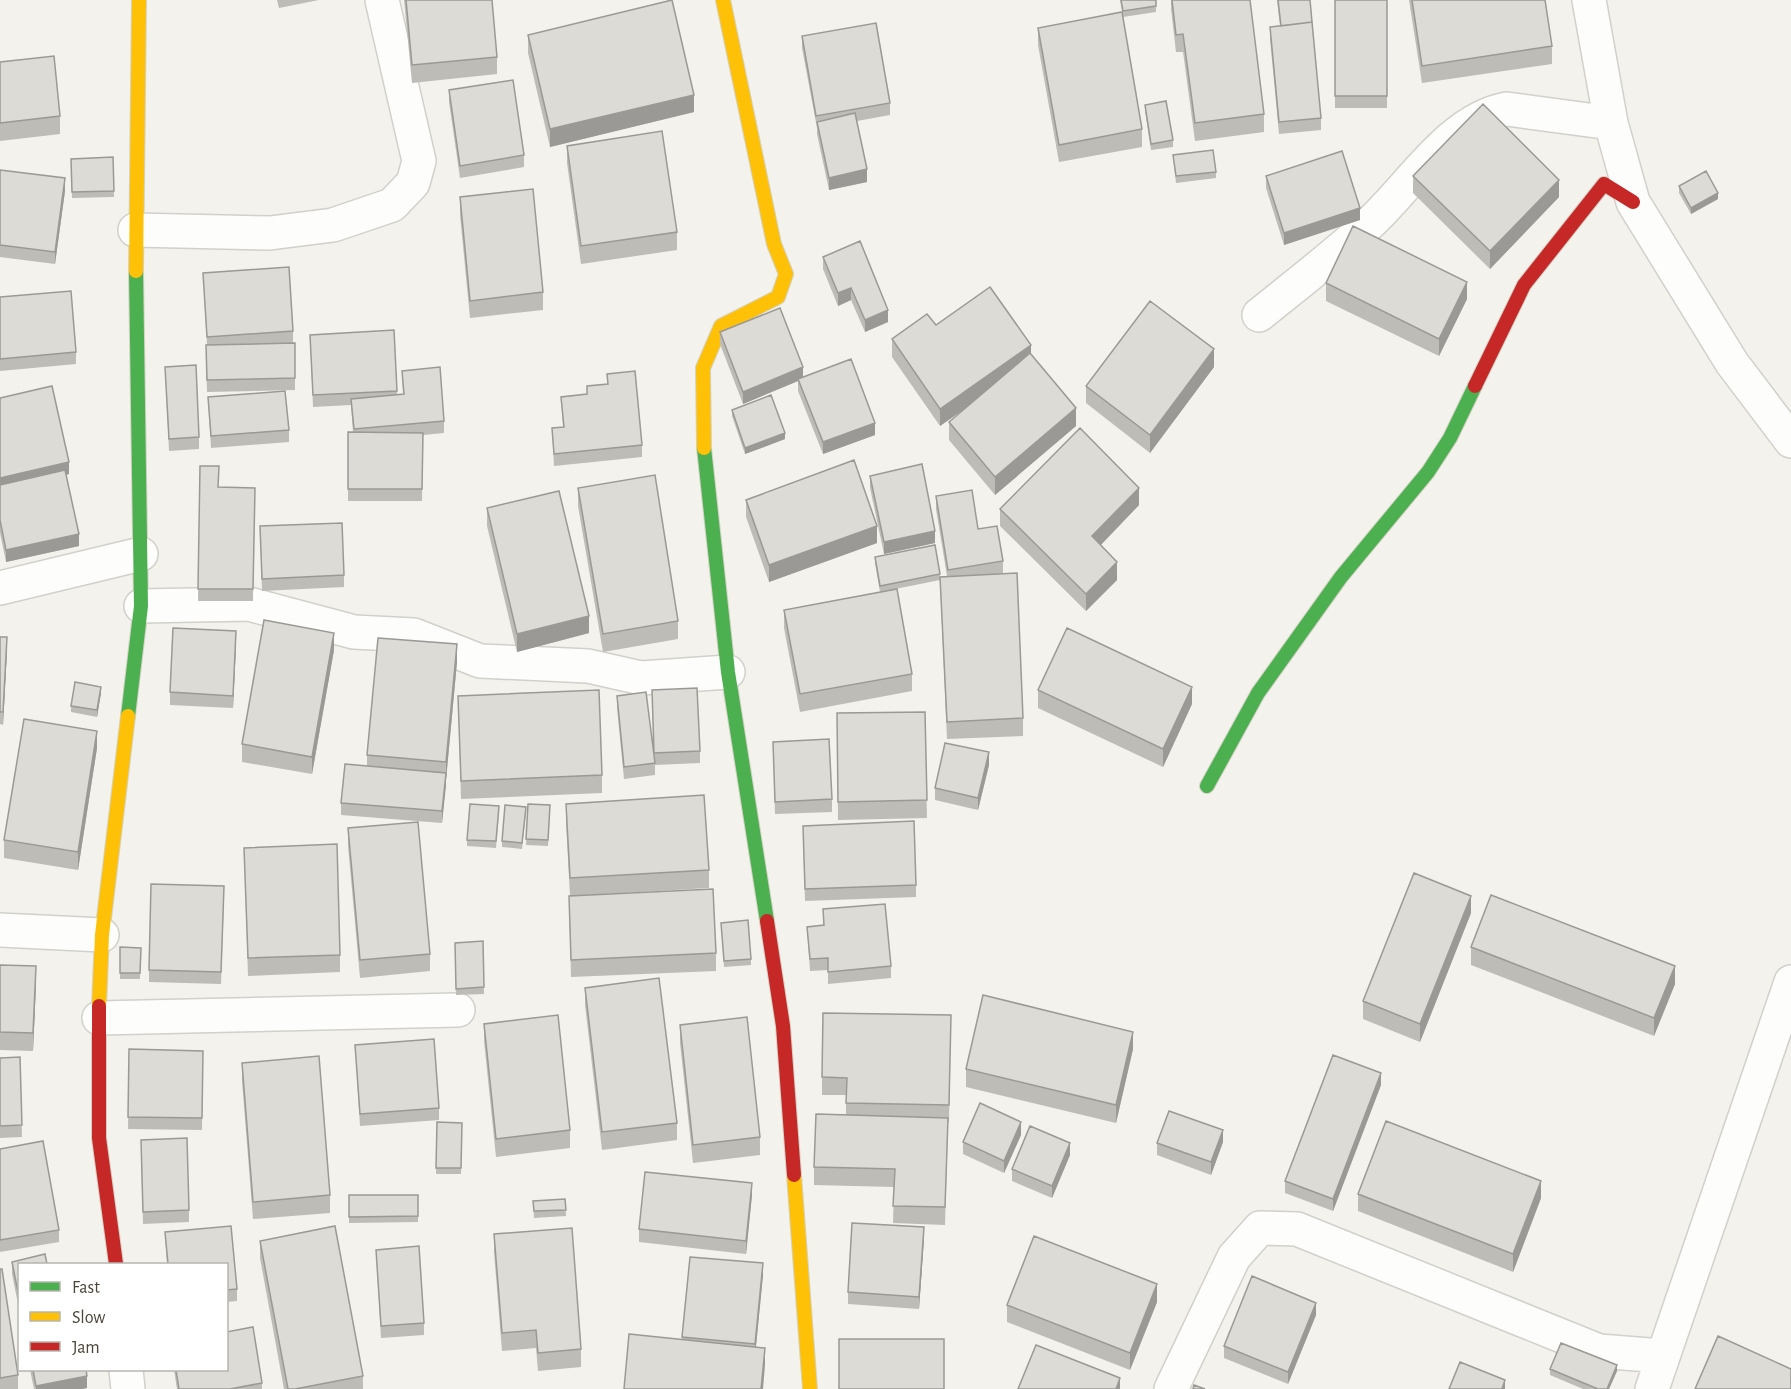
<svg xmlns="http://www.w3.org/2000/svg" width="1791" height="1389" viewBox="0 0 1791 1389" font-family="'Alegreya Sans',sans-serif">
	<rect width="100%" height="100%" fill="#f3f2ed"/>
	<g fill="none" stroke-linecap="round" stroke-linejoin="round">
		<g stroke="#d1d0ca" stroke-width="36">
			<path id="street" d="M1589 0 1611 123 1633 202 1732 363 1791 441
				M135 230 270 233 333 225 392 205 413 183 419 161 382 0
				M1259 315C1296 285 1334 256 1369 224 1410 187 1450 119 1507 109L1611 123
				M0 588 141 554
				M141 606 249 604 354 632 414 635 480 661 588 666 641 678 728 672
				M0 930 102 935
				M99 1018 458 1010
				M126 1370 128 1389
				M1171 1389 1234 1257 1260 1228 1297 1229 1599 1351 1662 1356
				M1652 1389 1791 982"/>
		</g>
		<g stroke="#d3d1c4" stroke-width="16">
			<path id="fast" d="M704 448 728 672 767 921
				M128 716 141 606 136 271
				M1207 786 1258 693 1341 577 1428 472 1450 438 1475 386"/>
		</g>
		<g stroke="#d3d1c4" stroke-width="16">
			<path id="slow" d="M136 271 139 0
				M704 448 703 368 721 326 778 297 786 274 774 244 723 0
				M99 1006 102 935 128 716
				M794 1175 810 1389"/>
		</g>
		<g stroke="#d3d1c4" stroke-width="16">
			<path id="jam" d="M1475 386 1524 285 1604 184 1633 202
				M767 921 783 1026 794 1175
				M99 1006V1138L116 1264"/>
		</g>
		<use href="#street" stroke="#fdfdfc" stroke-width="33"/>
		<use href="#fast" stroke="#4caf50" stroke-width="14"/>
		<use href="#slow" stroke="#ffc107" stroke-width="14"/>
		<use href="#jam" stroke="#c62828" stroke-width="14"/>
	</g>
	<path fill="#bebcb7" d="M277 0H319L279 8Z
		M404 0H492L497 57V74L412 83Z
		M1120 0H1156V12L1123 17Z
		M1171 0H1250L1264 114V132L1195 141 1183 52H1176L1171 9Z
		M1277 0H1310L1321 118V130L1279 134 1270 39V27L1280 26Z
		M1335 0H1387V108H1335Z
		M1409 0H1545L1552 46V64L1422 83Z
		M1038 28 1142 129V147L1059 162 1038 45Z
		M528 35 694 112 550 147 528 53Z
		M802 36 890 103V115L857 121 867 182 829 190 817 134V128L802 48Z
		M0 62 60 116V134L0 141Z
		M449 90 524 155V167L460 178 449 102Z
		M1145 105 1173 140V147L1151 150 1145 111Z
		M567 146 677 232V250L581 264 567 163Z
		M1173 155 1216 172V178L1176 183Z
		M113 157 114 197 72 198 71 159Z
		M0 170 65 191 55 264 0 257Z
		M1266 176 1360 220 1284 245 1266 188Z
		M1413 176 1559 197 1490 269 1413 193Z
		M1679 186 1718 199 1691 214 1679 193Z
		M460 197 543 292V310L470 318 460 215Z
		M823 257 888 322 865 332 851 300 838 306 823 269Z
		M203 273 293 331V343H295V390L207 392 206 357V345H207Z
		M1326 283 1467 299 1439 356 1326 301Z
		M0 297 76 352V364L0 371Z
		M936 325 1031 354 1076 426 995 495 949 440V422L964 409 940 426 892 357V339Z
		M394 330 397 395 403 394 402 371 444 421V433L423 435 422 501H348V432H353L351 405 313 407 310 335Z
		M720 332 803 377 875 435 823 454 798 391V381L743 404 720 344Z
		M165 367 199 437V449L169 451Z
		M1214 367 1150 453 1086 403V386Z
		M607 374 642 445V457L554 466 552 428 563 427 561 397 587 394V386L607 384Z
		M208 397 289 430V442L211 448Z
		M0 398 69 474 66 475 79 546 6 562 0 533Z
		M732 410 785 439 745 454 732 416Z
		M200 466 219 487 255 488 253 601H198Z
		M870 476 935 543 884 554 870 488Z
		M578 488 678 621V639L603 652 578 506Z
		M936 496 978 529 1003 561V573L997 574 1023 718V736L947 739 940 580 880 592 875 563V557L940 574V577L947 576 936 509Z
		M746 500 877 543 769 582 746 517Z
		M1139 505 1101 545 1117 580 1086 611 1000 526V509Z
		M487 508 589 633 517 652 487 526Z
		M260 526 344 575V587L262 591Z
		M784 610 912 674V691L800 712 784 628Z
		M0 637 7 650 3 725 0 724Z
		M236 644 233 708 170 705V692Z
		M334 650 312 774 242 762V744Z
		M457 662 442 823 341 815V803L367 766V755Z
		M652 690 700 751V763L655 765V775L624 779 617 708V696L654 762Z
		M1038 690 1192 704 1163 767 1038 708Z
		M101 693 97 717 71 712V706Z
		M458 696 602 775V793L461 799Z
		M925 712 927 818 838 820 837 713Z
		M773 742 832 799V812L775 814Z
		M97 748 78 870 4 858V840Z
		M989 765 978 810 935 800V788Z
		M528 804 550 805 548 846 526 845Z
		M566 804 709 870V888L570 896 566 822Z
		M499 812 496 848 467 846V840Z
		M526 813 522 849 502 847V841Z
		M348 828 430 954V971L360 978 348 846Z
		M803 838 916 885V897L805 901Z
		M244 848 340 955V972L248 976Z
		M569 896 716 953V971L571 977Z
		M224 898 221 984 149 982V970Z
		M823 909 891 966V978L828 984V970L810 971 807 927 823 925Z
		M1471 913 1420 1042 1363 1019V1001Z
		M721 923 751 959V965L724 967Z
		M483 941 484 994 456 995 455 943Z
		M120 947 141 948 140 979H120Z
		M1471 947 1675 984 1654 1036 1471 965Z
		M0 965 36 984 33 1051 0 1050Z
		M585 988 677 1123V1140L602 1150 585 1005Z
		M951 1015 949 1122H948L945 1225 893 1223 894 1187 814 1185V1167L846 1115V1095H822V1077Z
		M484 1024 570 1130V1148L496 1157 484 1041Z
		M680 1025 760 1137V1155L693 1163 680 1043Z
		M355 1045 439 1108V1120L360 1126Z
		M129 1049 203 1051 202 1130 128 1129Z
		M1133 1049 1116 1123 966 1087V1069Z
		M20 1057 22 1137 0 1138V1058Z
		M242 1063 330 1195V1213L253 1219 242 1081Z
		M1381 1085 1333 1211 1285 1193V1181Z
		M437 1122 462 1123 461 1174H436Z
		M1021 1135 1004 1173 963 1154V1142Z
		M1223 1142 1211 1175 1157 1155V1143Z
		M0 1149 59 1230V1242L0 1252Z
		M141 1152 189 1210V1222L143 1224Z
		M1070 1155 1052 1198 1012 1181V1169Z
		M1358 1194 1541 1198 1513 1272 1358 1211Z
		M349 1195H418V1222L349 1223Z
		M752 1195 746 1254 639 1242V1229Z
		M565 1199 566 1216 534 1218 533 1201Z
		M231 1226 237 1289V1301L226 1302V1264H167L165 1232Z
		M494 1234 581 1349V1367L538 1371 536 1348 502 1351 494 1252Z
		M924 1239 919 1309 848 1304V1292Z
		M260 1241 363 1376V1389H284L260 1258Z
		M376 1250 424 1323V1335L381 1338Z
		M690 1257 763 1275 756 1347 765 1365 682 1339Z
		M12 1262 20 1264V1314L12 1274Z
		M0 1269 18 1375V1389H0Z
		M1157 1302 1130 1370 1007 1322V1305Z
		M1316 1315 1288 1384 1224 1358V1346Z
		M1550 1369 1617 1371 1609 1389H1583L1550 1375Z
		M30 1370H86L87 1388 82 1389H34Z
		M174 1370H226L262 1383V1389H177Z"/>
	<path fill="#9b9995" d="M694 95V112L550 147V129Z
		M867 169V182L829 190V178Z
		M65 178V191L55 264V252Z
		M1559 180V197L1490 269V251Z
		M1718 193V199L1691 214V208Z
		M1360 208V220L1284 245V233Z
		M1467 282V299L1439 356V339Z
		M851 288V300L838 306V293Z
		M888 310V322L865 332V320Z
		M1031 345V362L940 426V409Z
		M1214 349V367L1150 453V435Z
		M803 367V379H798V381L743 404V392Z
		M1076 408V426L995 495V477Z
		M875 423V435L823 454V442Z
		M785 433V439L745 454V448Z
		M69 462V474L0 490V478Z
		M1139 488V505L1092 554V536Z
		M877 526V543L769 582V565Z
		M935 531V543L884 554V542Z
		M79 534V546L6 562V550Z
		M1117 562V580L1086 611V594Z
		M589 616V633L517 652V634Z
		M236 631V644L233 708V696Z
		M334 633V650L312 774V757Z
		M7 637V650L3 725V712Z
		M457 644V662L446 780V762Z
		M101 687V693L97 717V710Z
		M1192 687V704L1163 767V749Z
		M97 731V748L78 870V852Z
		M989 752V765L978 810V798Z
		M446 773V786L442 823V811Z
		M1471 896V913L1420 1042V1024Z
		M36 966V984L33 1051V1033Z
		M1675 966V984L1654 1036V1018Z
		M1133 1032V1049L1116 1123V1105Z
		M1381 1073V1085L1333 1211V1199Z
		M1021 1122V1135L1004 1173V1161Z
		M1223 1130V1142L1211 1175V1162Z
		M1070 1143V1155L1052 1198V1186Z
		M1541 1181V1198L1513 1272V1254Z
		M752 1183V1195L746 1254V1241Z
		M924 1227V1239L919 1309V1297Z
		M763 1263V1275L755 1356V1344Z
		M1157 1284V1302L1130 1370V1353Z
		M1316 1303V1315L1288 1384V1372Z
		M765 1348V1365L763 1389H761Z
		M1617 1365V1371L1609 1389H1607Z
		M87 1376V1388L82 1389H36V1386Z
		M1120 1378V1389H1116Z
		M1505 1380V1389H1502Z"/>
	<path fill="#dddbd5" stroke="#9b9995" stroke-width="1.5" d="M406 0H492L497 57 412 65Z
		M672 0 694 95 550 129 528 35Z
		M1121 0H1156V6L1123 11Z
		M1172 0H1250L1264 114 1195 123 1183 34 1176 35Z
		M1278 0H1310L1312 22 1281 26Z
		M1335 0H1387V96H1335Z
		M1412 0H1545L1552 46 1422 66Z
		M1122 12 1142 129 1059 145 1038 28Z
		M1312 22 1321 118 1279 122 1270 27Z
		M876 23 890 103 816 116 802 36Z
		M54 56 60 116 0 123V62Z
		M513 80 524 155 460 166 449 90Z
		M1166 101 1173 140 1151 144 1145 105Z
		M1483 104 1559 180 1490 251 1413 176Z
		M855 113 867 169 829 178 817 122Z
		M662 131 677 232 581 246 567 146Z
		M1213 150 1216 172 1176 176 1173 155Z
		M1342 151 1360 208 1284 233 1266 176Z
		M113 157 114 191 72 192 71 159Z
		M0 170 65 178 55 252 0 245Z
		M1706 171 1718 193 1691 208 1679 186Z
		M533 189 543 292 470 301 460 197Z
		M1353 226 1467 282 1439 339 1326 283Z
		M860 241 888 310 865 320 851 288 838 293 823 257Z
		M289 267 293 331 207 337 203 273Z
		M990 287 1031 345 940 409 892 339 927 314 936 325Z
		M71 291 76 352 0 359V297Z
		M1150 301 1214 349 1150 435 1086 386Z
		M780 308 803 367 743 392 720 332Z
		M394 330 397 391 313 395 310 335Z
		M295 343V378L207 380 206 345Z
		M1030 353 1076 408 995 477 949 422Z
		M851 359 875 423 823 442 798 379Z
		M196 365 199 437 169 439 165 367Z
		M440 367 444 421 354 429 351 399 404 394 402 371Z
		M635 371 642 445 554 454 552 428 564 427 561 397 587 394V386L608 384 607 374Z
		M52 386 69 462 0 478V398Z
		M285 391 289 430 211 436 208 397Z
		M771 395 785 433 745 448 732 410Z
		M1080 428 1139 488 1092 536 1117 562 1086 594 1000 509Z
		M348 432 423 433 422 489H348Z
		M854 460 877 526 769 565 746 500Z
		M922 464 935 531 884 542 870 476Z
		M200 466H219L218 487 255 488 253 589H198Z
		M65 470 79 534 6 550 0 520V485Z
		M655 475 678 621 603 634 578 488Z
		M972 490 978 529 997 526 1003 561 948 570 936 496Z
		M559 491 589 616 517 634 487 508Z
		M342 523 344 575 262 579 260 526Z
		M935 545 940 574 880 586 875 557Z
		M1017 573 1023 718 947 722 940 577Z
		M897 589 912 674 800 694 784 610Z
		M264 620 334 633 312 757 242 744Z
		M173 628 236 631 233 696 170 692Z
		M1067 628 1192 687 1163 749 1038 690Z
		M0 637H7L3 712H0Z
		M378 638 457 644 446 762 367 755Z
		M75 682 101 687 97 710 71 706Z
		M697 688 700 751 654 753 652 690Z
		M599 690 602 775 461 781 458 696Z
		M646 692 655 763 624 767 617 696Z
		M925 712 927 800 838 802 837 713Z
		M24 719 97 731 78 852 4 840Z
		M829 739 832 799 775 802 773 742Z
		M945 743 989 752 978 798 935 788Z
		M345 764 446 773 442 811 341 803Z
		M704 795 709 870 570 878 566 804Z
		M470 804 499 806 496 841 467 840Z
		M528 804 550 805 548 840 526 839Z
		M505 805 526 807 522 843 502 841Z
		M914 821 916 885 805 889 803 826Z
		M418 822 430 954 360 960 348 828Z
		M337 844 340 955 248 958 244 848Z
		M1414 873 1471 896 1420 1024 1363 1001Z
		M151 884 224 886 221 972 149 970Z
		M713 889 716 953 571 960 569 896Z
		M1491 895 1675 966 1654 1018 1471 947Z
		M885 904 891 966 828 972V958L810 959 807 927 824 925 823 909Z
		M748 920 751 959 724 961 721 923Z
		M483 941 484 987 456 989 455 943Z
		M120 947 141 948 140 973H120Z
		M0 965 36 966 33 1033 0 1032Z
		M659 978 677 1123 602 1132 585 988Z
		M983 995 1133 1032 1116 1105 966 1069Z
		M823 1013 951 1015 949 1105 846 1103 847 1078 822 1077Z
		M558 1015 570 1130 496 1139 484 1024Z
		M747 1017 760 1137 693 1145 680 1025Z
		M434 1039 439 1108 360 1114 355 1045Z
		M129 1049 203 1051 202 1118 128 1117Z
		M1333 1055 1381 1073 1333 1199 1285 1181Z
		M319 1056 330 1195 253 1202 242 1063Z
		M20 1057 22 1125 0 1126V1058Z
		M980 1103 1021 1122 1004 1161 963 1142Z
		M1169 1111 1223 1130 1211 1162 1157 1143Z
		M816 1114 948 1118 945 1207 893 1206 895 1169 814 1167Z
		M1386 1121 1541 1181 1513 1254 1358 1194Z
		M437 1122 462 1123 461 1168H436Z
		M1030 1126 1070 1143 1052 1186 1012 1169Z
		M187 1138 189 1210 143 1212 141 1140Z
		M43 1141 59 1230 0 1240V1149Z
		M645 1172 752 1183 746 1241 639 1229Z
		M349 1195H418V1216L349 1217Z
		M565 1199 566 1210 534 1211 533 1201Z
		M852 1223 924 1227 919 1297 848 1292Z
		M231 1226 237 1289 226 1290V1264H168L165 1232Z
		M335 1226 363 1376 295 1389H288L260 1241Z
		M572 1228 581 1349 538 1353 536 1330 502 1333 494 1234Z
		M1034 1236 1157 1284 1130 1353 1007 1305Z
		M419 1246 424 1323 381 1326 376 1250Z
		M45 1254 47 1264H20V1302L12 1262Z
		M690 1257 763 1263 755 1344 682 1337Z
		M0 1269H2L18 1375 0 1378Z
		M1252 1276 1316 1303 1288 1372 1224 1346Z
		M253 1327 262 1383 230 1389H179L176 1370H226V1332Z
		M629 1334 765 1348 761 1389H624Z
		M1718 1336 1791 1369V1389H1695Z
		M839 1339H944V1389H839Z
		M1561 1343 1617 1365 1607 1389H1598L1550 1369Z
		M1036 1345 1120 1378 1116 1389H1018Z
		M1460 1362 1505 1380 1502 1389H1449Z
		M33 1370H86L87 1376 36 1386Z
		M1194 1385 1205 1389H1193Z"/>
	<rect x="18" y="1263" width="210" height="108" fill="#ffffff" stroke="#b7b5af" stroke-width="1.5"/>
	<rect x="30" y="1282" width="30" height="9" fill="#4caf50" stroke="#b7b5af" stroke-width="1.5"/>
	<text x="72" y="1293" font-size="18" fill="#4b4637">Fast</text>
	<rect x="30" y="1312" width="30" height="9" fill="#ffc107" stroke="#b7b5af" stroke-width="1.5"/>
	<text x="72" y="1323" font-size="18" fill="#4b4637">Slow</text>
	<rect x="30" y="1342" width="30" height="9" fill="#c62828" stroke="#b7b5af" stroke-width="1.5"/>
	<text x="72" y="1353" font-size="18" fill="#4b4637">Jam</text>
</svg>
